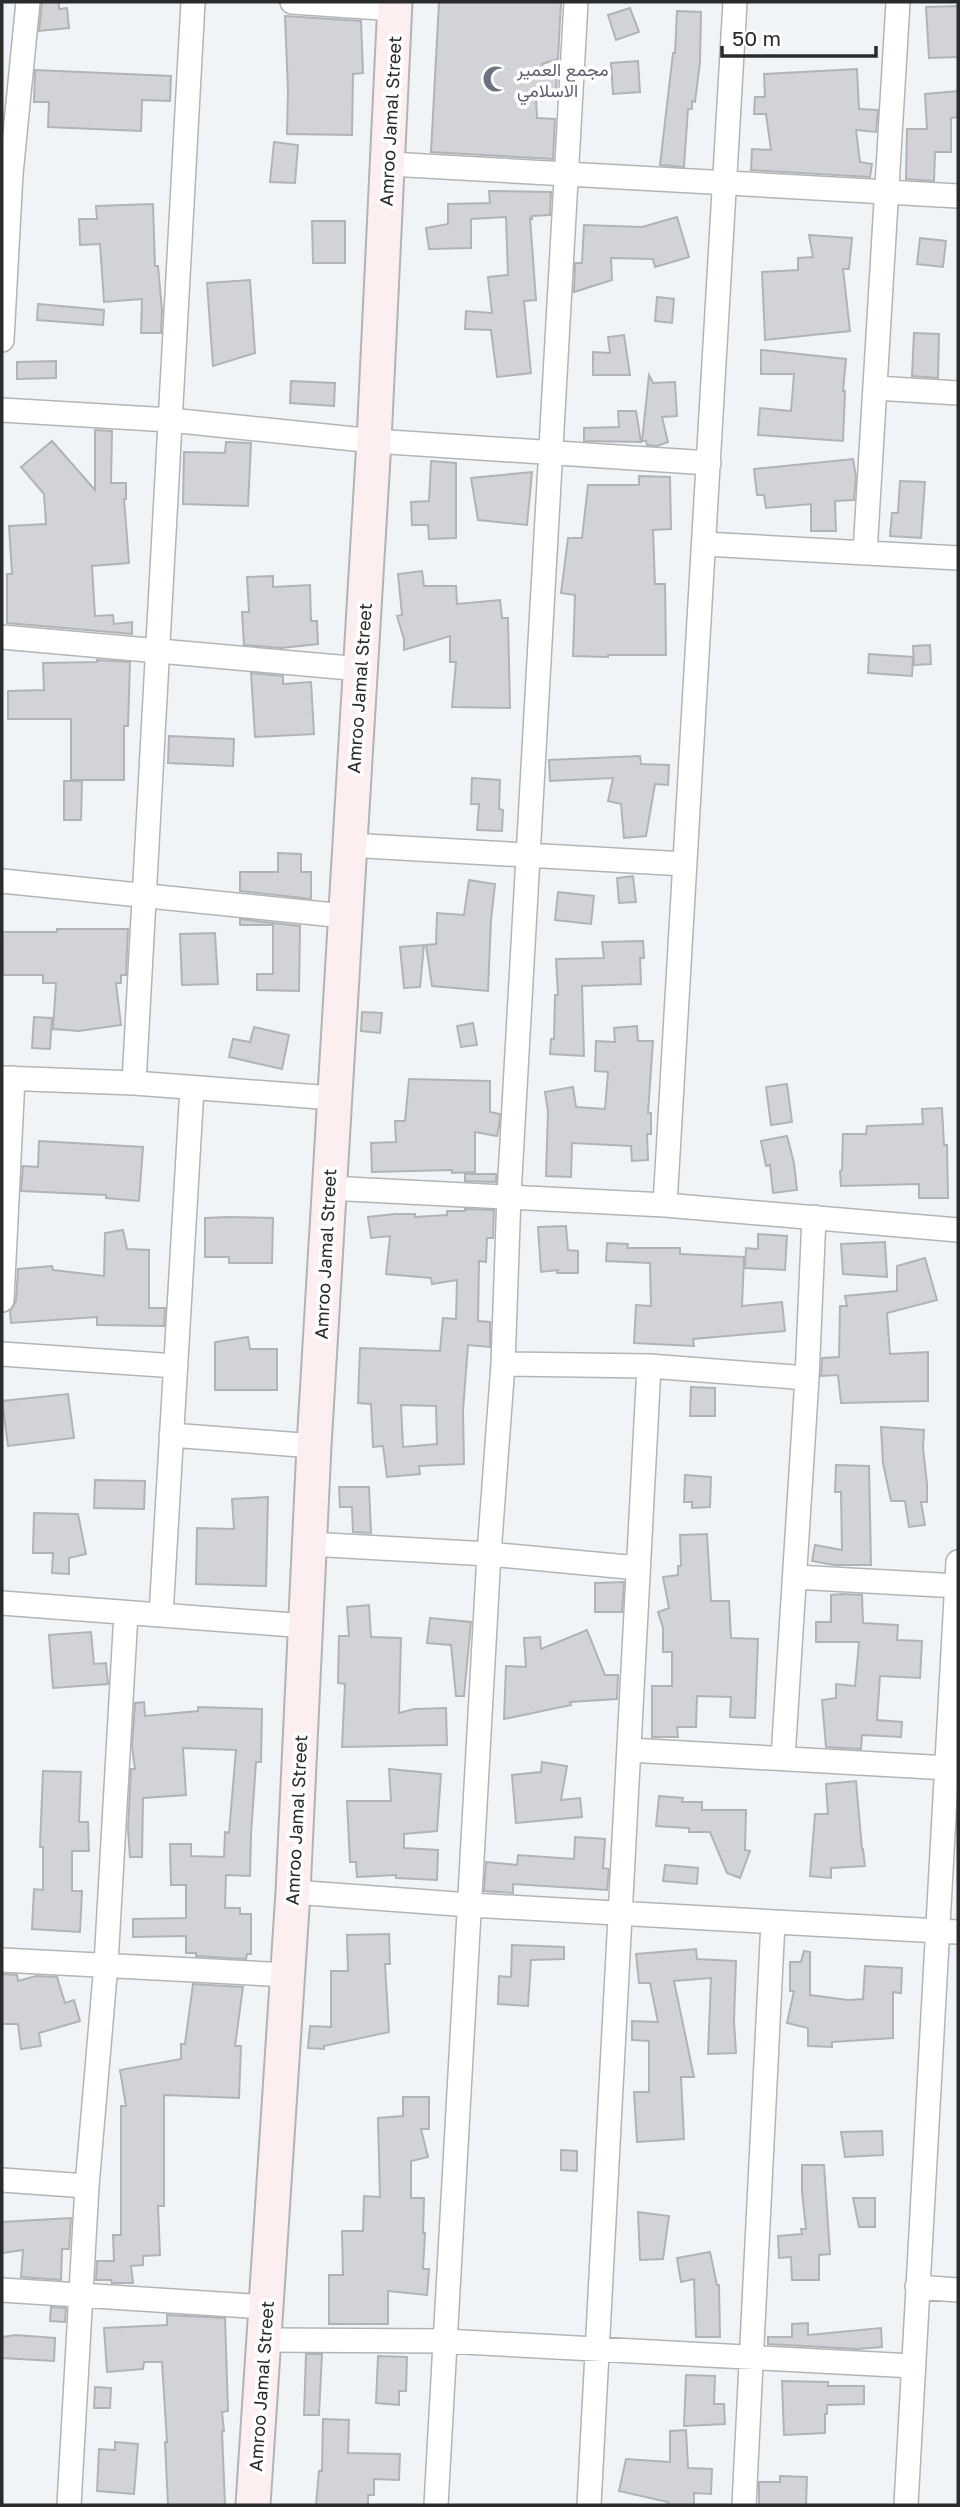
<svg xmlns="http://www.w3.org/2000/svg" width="960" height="2507" viewBox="0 0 960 2507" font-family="'Golos Text',Vazirmatn,sans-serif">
	<rect width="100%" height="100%" fill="#f1f4f7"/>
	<path fill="#d1d3d6" stroke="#b1b4b6" stroke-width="2" fill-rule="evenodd" d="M42 2H59V9L67 8 69 28 39 31Z
		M439 2H561L558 59 542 64 543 68 557 67 556 98 536 99 537 118 555 119 553 159 431 152Z
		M958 6V57L929 58 926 7Z
		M630 8 639 32 616 40 608 15Z
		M677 11 701 12 700 62 695 102 692 101V109H688L684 167 660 165 673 53H675Z
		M285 16 361 21 363 73 353 74 352 135 287 134 288 91Z
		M638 61 640 92 613 94 611 63Z
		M857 69 859 109 878 110 876 132 856 130 860 162 872 164 870 177 751 170 752 149 771 150 766 114H754L755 97H765L764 74Z
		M35 70 171 76 170 101 142 100 141 131 48 127 49 102H34Z
		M958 91V117L951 118V152H935L934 181 906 179 907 129H927L925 94Z
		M274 142 298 145 295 183 270 182Z
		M489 191 551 192 550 215 532 216V219L530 218 536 300 524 301 531 373 497 377 491 330 465 329 466 311 492 313 488 277 508 275 506 217 471 219V248L429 249 426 228 448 224V204L490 203Z
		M153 204 155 266H158L162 310 161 333H141L142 299 104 302 100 244 80 245 79 219H97L96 206Z
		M677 217 689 257 655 267 653 259 611 258 612 280 574 292 575 263H582L584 225 642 227Z
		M312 221H345V263H313Z
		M809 235 852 238 849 269H843L850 331 765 340 762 272 798 270V258L813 257Z
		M920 238 946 241 943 267 917 264Z
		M250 280 255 353 213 366 207 283Z
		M657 297 674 299 672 323 655 321Z
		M38 304 104 310 103 325 37 320Z
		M914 333 939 334 938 378 912 376Z
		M624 335 630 375H593V352L610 353 608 337Z
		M761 350 846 359 843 391H845L843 441 758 435 760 408 791 411 794 374H761Z
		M56 361V378L17 379V362Z
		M649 375 653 383 675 382 677 416 662 417 668 442 657 446 647 445 646 441H642Z
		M291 381 335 383 334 406 290 403Z
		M618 411H636L641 442 584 441V428L619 427Z
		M95 430 112 431 111 483H126V499H124L129 563 92 566 95 616 113 615 114 624 132 622V634L7 623V574H12L9 526 46 524 44 494 21 467 52 441 95 490Z
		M226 442 251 443 248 506 183 504 184 452 225 453Z
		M853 459 856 477 854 500 835 501 836 531H811V504L766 508 764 495H757L754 469Z
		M431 461 456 463V538L429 539 428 525H412L411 502 429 501Z
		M532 472 527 525 478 520 471 478Z
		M639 476 670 477 671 529 653 530 655 584H665L666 655H608V657L573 656 575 595 561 593 568 538H582L588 485H639Z
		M900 481 925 482 921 538 890 536 892 513H898Z
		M422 571 424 586H456L457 604 500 600 502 618H508L510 708 452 707 456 662H450V636L404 650V639L397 616 402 615 398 574Z
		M273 576V587L310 585 311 621H317L318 644 281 648 244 645 242 612H249L247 577Z
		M930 645 931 664 914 665 913 646Z
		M869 654 913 657 912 676 868 673Z
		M97 660 130 662 128 726H124V780H71V719H8V691L44 690 43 663 97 662Z
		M251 673 283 676V684L311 682 314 734 255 737Z
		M169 736 234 739 233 766 168 763Z
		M640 756 641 764 669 765 668 785 655 784 646 836 624 838 621 804 608 801 613 778 550 781 549 760Z
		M472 778 500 780 499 809 503 810 502 831 477 830 479 804H471Z
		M64 781H82L81 820H64Z
		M278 853 301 854V872H311V899L240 891V872H278Z
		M633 876 636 902 619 903 617 878Z
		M469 880 495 884 491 920 488 991 432 986 426 945 436 944 437 913 464 915Z
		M558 892 594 896 591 924 555 920Z
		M240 919 300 926 299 991 257 990V974H273V925H240Z
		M57 929H128L126 975H121V983H116L121 1025 79 1031 53 1029 56 983H43V975H3L2 932H57Z
		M215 933 218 984 182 985 180 934Z
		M643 941 644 958H640L641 984 582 986 584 1056 550 1054 551 1039H554L555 995H558L556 959 604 958 602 942Z
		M424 945 420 987 404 988 400 947Z
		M362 1012 382 1013 380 1033 361 1031Z
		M34 1017 52 1018 50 1049 32 1048Z
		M473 1023 477 1045 461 1047 457 1026Z
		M637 1026 638 1041H653L648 1113H651V1134H647L648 1160 632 1161 631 1146 572 1143 571 1177 546 1176 548 1111 545 1092 573 1087 576 1107 605 1109 608 1072 595 1071 596 1041 615 1042 614 1028Z
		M254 1027 289 1035 282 1069 229 1057 233 1039 250 1042Z
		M409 1079 490 1081V1112L500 1114 499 1126 497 1136 475 1132V1172L452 1173V1170L372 1172 371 1143 396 1142 395 1121H405Z
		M787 1084 792 1122 771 1125 766 1087Z
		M942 1108 944 1145H947L948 1198H919V1184L841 1186 840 1171 842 1170 843 1134H866L867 1126 923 1124 922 1109Z
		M787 1136 794 1163 797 1190 773 1193 770 1165 766 1166 761 1141Z
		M39 1141 143 1147 139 1201 106 1198V1195L21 1191 23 1166 38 1167Z
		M465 1174H496V1182L465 1181Z
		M465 1209 494 1210 493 1238H487L486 1262 479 1261 478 1321 490 1322V1347L468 1345 463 1411 464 1464 419 1466 420 1474 387 1477 383 1446 373 1447 371 1404 358 1403 360 1348 440 1351 443 1318 456 1319 457 1280 432 1284 431 1278 386 1274 390 1236 371 1238 368 1217 395 1214H415V1217L447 1215V1211H465ZM401 1405 436 1406 437 1444 403 1447Z
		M228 1217 273 1218 272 1263H229V1257H205V1218Z
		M566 1226 568 1250 578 1251V1273H557L558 1270 541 1272 538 1227Z
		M123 1230 127 1249 149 1250V1308H165L164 1326 97 1325V1317L11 1323 10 1311 16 1301 18 1269 52 1266 53 1270 104 1276 105 1233Z
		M758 1234 787 1236 785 1270 745 1268 746 1248 758 1249Z
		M885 1242 887 1277 843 1274 841 1244Z
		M607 1243 628 1244 627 1248H680V1254L744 1257 742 1306 782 1302 785 1331 693 1339 694 1346 634 1343 636 1305 651 1306 650 1263 606 1261Z
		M925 1258 937 1300 887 1313 890 1354 928 1352V1401L841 1403 838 1375 821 1376 822 1358 839 1357 840 1306H847L845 1296 897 1291V1266Z
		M248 1337 250 1349H277V1390H215V1342Z
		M691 1387 715 1388V1416H690Z
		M68 1394 74 1438 8 1446 2 1401Z
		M881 1427 924 1430 923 1448 927 1484V1502H921L925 1525 909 1527 905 1501H891L883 1463Z
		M836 1465 869 1466 871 1565H834L812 1561 815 1545 842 1550 841 1492H835Z
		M685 1475 711 1477 710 1507 692 1508V1502H684Z
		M95 1480 145 1481 144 1509 94 1508Z
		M339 1487H369L371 1533 353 1532 352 1507H340Z
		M268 1497 266 1586 196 1584 197 1528 234 1529 232 1499Z
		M34 1513 78 1514 86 1554 69 1558V1574L52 1573 53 1553H33Z
		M707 1534 711 1601H729L731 1638 758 1639 755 1718 730 1717 731 1697 697 1696 696 1727H677L678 1737H652V1686H672V1652H663V1628L658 1612 669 1608 663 1577 678 1575V1566H681L680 1535Z
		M624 1582 622 1612H595V1583Z
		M842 1594 862 1595 863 1623 898 1625 897 1640 922 1641 920 1678 880 1676 877 1720 902 1722 901 1737 862 1735 861 1749 826 1747 822 1700 836 1698V1684L855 1686 859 1642H816V1622H831V1595Z
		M369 1605 371 1637 401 1638 399 1713 414 1709 446 1708 447 1745 342 1747 345 1684 338 1683 339 1636H349L347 1607Z
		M430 1618 471 1622 464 1696H456L451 1645 427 1643Z
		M587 1630 605 1675H618L617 1699 570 1702 571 1705 504 1719 506 1666 526 1667 524 1638 540 1637 541 1649Z
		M91 1632 94 1664 106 1663 108 1684 53 1688 49 1635Z
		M144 1702 145 1716 198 1711V1707L262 1709 261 1762H256L251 1834 250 1876 226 1875 225 1908H240V1914H251V1954H247L246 1959 196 1956V1953H186V1936L133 1937V1919L186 1918V1885H171L170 1844H191V1856L224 1857 225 1832 229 1833 236 1750 183 1748 186 1795 143 1798 142 1857H130L128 1829 131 1769H135L132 1746 135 1703Z
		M542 1762 567 1766 561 1800 580 1798 582 1817 516 1823 512 1775 541 1772Z
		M389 1769 441 1774 437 1831 404 1834V1848L438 1850 437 1880 396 1878V1875L357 1877 356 1862H350L347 1801H391Z
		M43 1771 81 1772 79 1822H88L89 1851H72V1891H82L80 1932 32 1929 34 1889 43 1890V1847H40Z
		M856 1781 862 1849H863L865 1866 831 1868V1878L810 1876 815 1814H828L826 1784Z
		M659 1796 683 1798 682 1802H702V1810H746L745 1850 750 1851 740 1878 727 1873 710 1832H689V1828L656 1826Z
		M575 1837 605 1839 603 1868 609 1869 607 1890 513 1884V1893L484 1891 486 1862 517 1865 518 1855 574 1859Z
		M665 1865 698 1868 697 1884 663 1881Z
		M389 1934 390 1964H385L389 2032 324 2046V2049L308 2048 310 2026 331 2027V1971H348L347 1935Z
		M512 1945 564 1947V1959L531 1960 528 2006 498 2004 499 1976 511 1977Z
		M696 1949 697 1959 736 1961 734 2021 736 2053 708 2054 711 1978 674 1981 694 2077H681L684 2139 637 2142 634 2092H649V2041L632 2040V2021L658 2022 650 1983H639L636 1954Z
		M804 1951 810 1952V1995L848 2000 863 1999 865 1966 902 1968 901 1993 893 1992V2038L832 2042V2047L808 2046V2028L787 2023 794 1991H790V1962H801Z
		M2 1974 17 1975 18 1981 36 1976 57 1977 65 2003 74 2000 80 2021 39 2033 41 2046 21 2049 18 2024H2Z
		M193 1984 243 1987 235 2046H241L239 2098 164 2095V2206H158L160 2255 143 2256V2265L131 2266 133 2283H112L111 2280H96L97 2261H114L113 2235H121V2106H126L120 2070 181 2059V2044H185Z
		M403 2097H429V2129H421L428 2157 411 2161V2198H424L423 2233H425L423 2269H429L427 2295 388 2291V2324H329V2275H343L342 2231H363L364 2196 380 2197 378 2118 403 2116Z
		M882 2131 883 2155 845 2157 841 2132Z
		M561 2150 577 2151V2171L561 2170Z
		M802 2165H824L830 2254 819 2255V2280H792L791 2257 779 2258 778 2236 802 2234 801 2229H806L802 2192Z
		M853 2198H875V2227H859Z
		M638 2212 669 2216 663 2259 640 2260Z
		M71 2218 69 2249H62L61 2280 21 2277 23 2250 2 2253V2222Z
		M710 2252 717 2285H719L720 2337H696L694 2279 681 2282 677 2258Z
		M51 2307 66 2308 65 2322 50 2321Z
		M167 2315 225 2318 228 2411 222 2412 224 2431H222L225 2505H168L165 2442H167L162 2362H144L143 2369 107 2372 104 2328 167 2325Z
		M808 2323V2335L881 2328 882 2347 857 2349 768 2344V2337H792V2324Z
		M15 2335 55 2338 54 2361 2 2358V2337Z
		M306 2354H322L319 2415H304Z
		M378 2356 407 2357 406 2391H399V2405L376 2403Z
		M686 2375 715 2376 714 2404H724L725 2424 684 2426Z
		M782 2381 828 2382V2386H864V2404L827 2405V2414H825V2433L784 2435Z
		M95 2387 111 2388 110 2408H94Z
		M323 2419 349 2420 348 2453 400 2454 399 2480 374 2479V2495H368V2505H316L319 2471H322Z
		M686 2430 688 2468 712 2469 711 2494 694 2493V2505H668V2502L619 2491 626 2459 670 2462V2431Z
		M115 2442 138 2444 134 2494 97 2491 99 2449 115 2450Z
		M780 2476 807 2477 806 2505H759V2482H780Z"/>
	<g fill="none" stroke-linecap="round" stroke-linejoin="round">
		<g stroke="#b2b5b7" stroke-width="26">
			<path id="street" d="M292 2 395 9
				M389 164 958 196
				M2 340 11 174 28 2
				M875 388 958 393
				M2 410 170 420 374 441 709 463
				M704 544 958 558
				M865 553 898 2
				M2 637 361 669
				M348 845 685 864
				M2 881 344 916
				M2 1078 134 1083 333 1098
				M134 1083 193 2
				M328 1188 665 1205 958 1230
				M665 1205 735 2
				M2 1300 13 1078
				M2 1354 176 1366
				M503 1364 649 1366 807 1378
				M171 1435 314 1446
				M309 1544 489 1554 638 1568
				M795 1577 958 1586
				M2 1603 306 1626
				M161 1615 192 1088
				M629 1750 948 1768
				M783 1758 807 1378 814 1217
				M293 1892 470 1905 958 1932
				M2 1960 288 1975
				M2 2180 87 2186
				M917 2287 958 2290
				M2 2290 266 2307
				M265 2340 445 2341 913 2366
				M69 2505 87 2186 106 1964 126 1613
				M436 2505 489 1554 503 1364 509 1195 576 2
				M589 2505 649 1366
				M744 2505 773 1922
				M906 2505 958 1562"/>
		</g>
		<g stroke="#b2b5b7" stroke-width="37">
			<path id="secondary" d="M253 2505 293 1892 314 1446 374 441 395 2"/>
		</g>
		<use href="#street" stroke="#fff" stroke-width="23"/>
		<use href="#secondary" stroke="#fdeef0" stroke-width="33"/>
	</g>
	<defs>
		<g id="mosque-bare" transform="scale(2.1)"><path d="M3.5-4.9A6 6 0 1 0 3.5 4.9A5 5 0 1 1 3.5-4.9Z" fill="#6b7280" stroke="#fff" stroke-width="2.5" paint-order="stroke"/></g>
	</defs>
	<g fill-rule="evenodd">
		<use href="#mosque-bare" x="496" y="79"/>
	</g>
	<g text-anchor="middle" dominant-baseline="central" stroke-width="7" stroke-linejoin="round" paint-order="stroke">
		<g font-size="18" fill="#5b616d" stroke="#fff" text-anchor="start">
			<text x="517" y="69">مجمع العمير<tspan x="517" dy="21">الاسلامي</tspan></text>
		</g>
		<g font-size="18" fill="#2a2b2c" stroke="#fff">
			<text transform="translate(390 121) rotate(-87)">Amroo Jamal Street</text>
			<text transform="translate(359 688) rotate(-86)">Amroo Jamal Street</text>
			<text transform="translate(325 1254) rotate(-87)">Amroo Jamal Street</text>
			<text transform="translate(296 1820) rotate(-87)">Amroo Jamal Street</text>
			<text transform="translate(261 2386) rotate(-86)">Amroo Jamal Street</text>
		</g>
	</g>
	<rect width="960" height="2507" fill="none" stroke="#2a2b2c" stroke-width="7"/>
	<path d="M722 46v10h154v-10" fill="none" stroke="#2a2b2c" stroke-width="3.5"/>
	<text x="732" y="46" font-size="21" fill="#2a2b2c" stroke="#ffffff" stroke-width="5" paint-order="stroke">50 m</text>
</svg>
